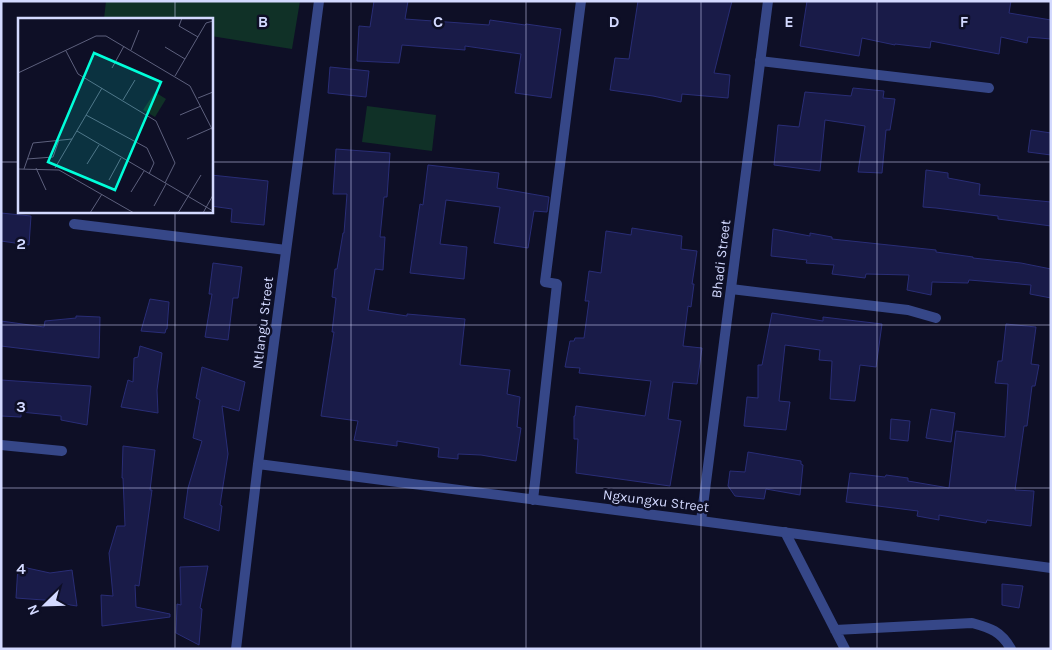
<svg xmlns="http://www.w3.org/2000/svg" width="1052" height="650" viewBox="0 0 1052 650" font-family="Karla,sans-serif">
	<rect width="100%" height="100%" fill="#0e0f26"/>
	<path fill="#103127" d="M106 1H300L292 49 211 36V19H104Z
		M367 106 436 115 432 151 362 142Z"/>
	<path fill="#191b48" stroke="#292d76" d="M374 1H408L405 19 489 25 490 20 525 25 526 24 561 29 551 98 515 93 521 54 465 46V50L402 45 399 63 357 61 359 26 370 27Z
		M638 1H732L714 73 730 75 728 98 682 94 681 102 653 96 610 90 615 58 629 59Z
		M807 1H1011L1009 13 1051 20V39L1028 37 1027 43 1001 37 999 54 931 41 930 48 895 44V45L862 38 859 56 800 46Z
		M330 67 369 71 366 97 328 93Z
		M853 88 884 91 883 98 895 99 890 130H886L882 173 858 172 865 126 825 120 820 171 774 165 778 125 799 127 805 92 851 96Z
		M1031 130 1051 133V155L1028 152Z
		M336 149 390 153 387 197H384L380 237H385L383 270 375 269 368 310 407 316V314L465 319 460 365 510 370 507 394 520 397 517 427 521 428 516 461 481 455 458 454V459L438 457 439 448 397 441V446L354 440 358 421 321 416 334 332H332L336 298 332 297 335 269H337L343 233H344L347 194H333Z
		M428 165 499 173 497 188 549 197 547 212 534 211 528 248 494 243 500 207 446 200 440 244 467 247 464 279 410 273 420 204 423 205Z
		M926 170 948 173V178L980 184 979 195 1051 202V226L998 219V216L936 208 923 207Z
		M211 175 268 181 264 225 231 222 232 209 211 206Z
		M1 213 31 216 29 245 1 241Z
		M632 228 682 236 681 249 697 251 692 284H694L691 307 688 306 683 346 702 348 697 384 673 382 668 419 681 421 670 486 576 473 578 439H574V416H575L576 406 645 416 651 381 579 373 580 368 565 367 570 341H574L575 338H584L589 301H585L589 271 601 273 606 231 631 235Z
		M773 229 810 236V233L832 237V239L936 250V252L973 257V258L1021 263 1051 269V298L1030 294 1031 285 969 280 968 283 932 282 931 295 907 290 909 275 866 274 865 278 832 274 834 265 806 263 807 260 771 256Z
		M213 263 242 267 238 298H233L228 340 205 337 212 294H209Z
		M150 299 169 302 167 329H166L165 333 141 331Z
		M772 313 823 321V317L882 324 876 367 860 365 855 401 830 399 832 361 819 360 820 350 785 345 779 401 790 402 786 430 744 426 747 397 758 398V365H762Z
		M76 316 100 317 99 358 1 346V321L44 327 45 321 76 318Z
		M1006 324 1036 327 1031 364 1039 365 1035 386H1032L1027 426H1024L1015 490 1034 491 1031 526 987 520 986 523 939 515V520L917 516 918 511 846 502 850 473 885 477 886 475 908 478V481L949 488 956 431 1005 437 1008 384 995 383 998 361H1002Z
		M140 346 162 353 157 390 158 413 121 407 128 380 133 382 134 358 138 357Z
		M202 367 245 382 239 411 222 406 228 454 220 505 222 506 219 531 184 518 188 488 202 441 193 438 200 400 196 398Z
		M1 380 91 386 87 425 61 420V416L21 412V417L1 416Z
		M931 409 955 413 951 442 926 438Z
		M891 419 910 421 908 441 890 439Z
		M123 446 155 450 150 490H152L139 586 135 585 136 607 170 614V617L102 626 101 595 113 596 109 553 117 526H125L123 478H122Z
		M748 452 801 461V464L803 465 800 495 766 489 764 499 735 496 728 486 730 471 745 472Z
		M18 566 50 573 72 570 77 606 57 603V601L16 598Z
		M208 566 200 608 202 609 199 645 176 633 177 604 181 605 180 567Z
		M1002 584 1023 586 1019 608 1002 605Z"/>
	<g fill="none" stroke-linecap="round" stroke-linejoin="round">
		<path stroke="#364788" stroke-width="10" d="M760 61 989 88
			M74 224 286 250
			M731 289 908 310 936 318
			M1 445 62 451
			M785 532 845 649
			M835 630 972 623C990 628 1001 631 1011 649"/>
		<path stroke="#364788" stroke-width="10" d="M258 464 701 521 1051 568
			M533 500 557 284 545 282 581 1
			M701 521 768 1
			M236 649 258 464 319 1"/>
	</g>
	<path fill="none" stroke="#d3d9ff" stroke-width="1" stroke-opacity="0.55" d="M175 1V19M351 1V649M526 1V649M701 1V649M877 1V649M1 162H19M211 162H1051M175 211V649M1 325H1051M1 488H1051"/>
	<g text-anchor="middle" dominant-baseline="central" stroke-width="5" stroke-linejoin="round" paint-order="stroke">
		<g font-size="14" fill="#d3d9ff" stroke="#0e0f26">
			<text transform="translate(721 259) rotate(-83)">Bhadi Street</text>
			<text transform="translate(263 323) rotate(-83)">Ntlangu Street</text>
			<text transform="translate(656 501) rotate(7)">Ngxungxu Street</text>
		</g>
	</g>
	<g transform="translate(18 18)">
		<rect width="195" height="195" fill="#0e0f26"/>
		<path d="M137 74 148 81 137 99 125 92Z" fill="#103127"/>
		<path fill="none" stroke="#5d607d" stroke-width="1" d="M164 0 161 8 180 19M147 29 167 41M113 32 121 12M48 33 60 56 138 103 157 145 147 165M94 50 106 28M0 55 78 18H88L172 68 195 113M157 58 188 5 195 3M180 80 195 74M105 82 117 62M68 97 129 130 136 145 131 156M162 97 183 88M59 113 195 193M169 121 194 110M9 141 35 139 41 122M69 146 81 127M18 150 28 172M37 150 84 70M0 151 41 152 116 195M6 151 15 125 54 121M91 162 103 140M113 174 126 153M136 188 148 166M72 195 84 176M160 195 183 157M185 195 195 177"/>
		<path fill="#00fed9" fill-opacity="0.15" stroke="#00fed9" stroke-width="2.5" d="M76 35 143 64 97 172 30 144Z"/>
		<rect width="195" height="195" fill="none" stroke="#d3d9ff" stroke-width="2.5"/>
	</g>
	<g font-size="16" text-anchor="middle" font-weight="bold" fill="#d3d9ff" stroke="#0e0f26" stroke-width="5" stroke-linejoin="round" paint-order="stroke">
		<text x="263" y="27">B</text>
		<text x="438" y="27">C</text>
		<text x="614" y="27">D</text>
		<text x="789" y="27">E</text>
		<text x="964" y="27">F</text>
		<text x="21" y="249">2</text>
		<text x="21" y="412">3</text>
		<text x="21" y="574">4</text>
	</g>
	<rect width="1052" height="650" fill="none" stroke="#d3d9ff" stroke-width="5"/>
	<g transform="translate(45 605) rotate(247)" stroke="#0e0f26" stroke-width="4" paint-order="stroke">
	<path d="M0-4L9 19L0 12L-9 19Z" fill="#d3d9ff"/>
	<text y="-8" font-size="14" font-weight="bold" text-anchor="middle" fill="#d3d9ff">N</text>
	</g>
</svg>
